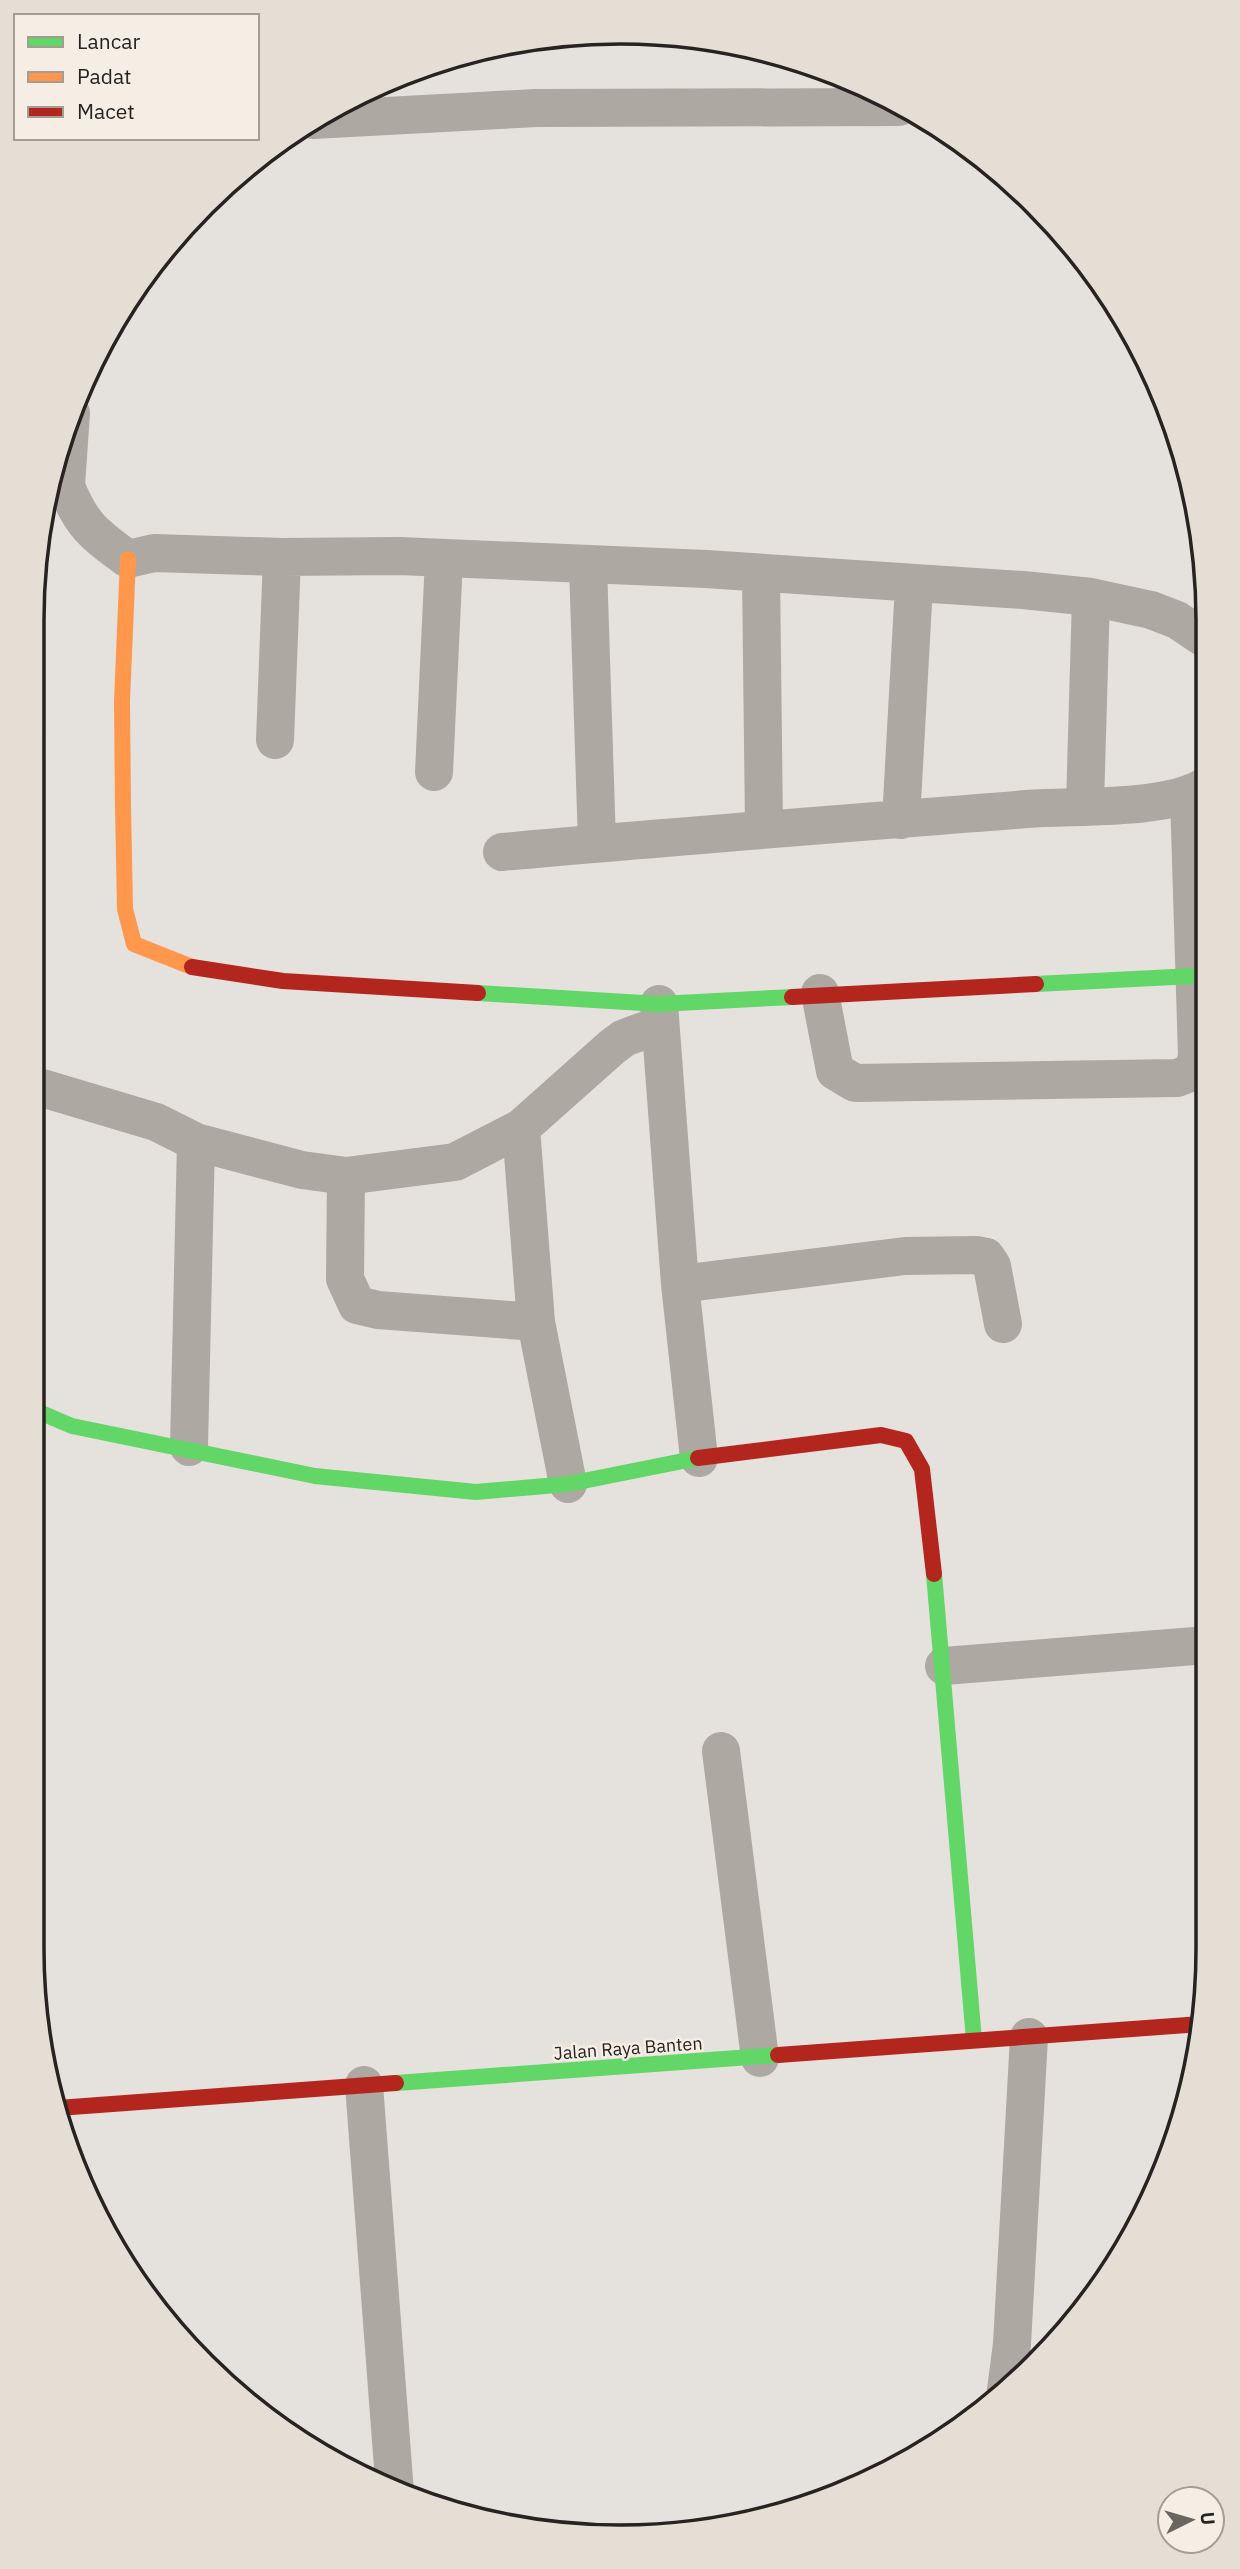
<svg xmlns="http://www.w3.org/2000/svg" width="1240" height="2569" viewBox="0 0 1240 2569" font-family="'IBM Plex Sans',sans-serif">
	<rect width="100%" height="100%" fill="#e5e1dc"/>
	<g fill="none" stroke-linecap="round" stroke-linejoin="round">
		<path stroke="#ada8a2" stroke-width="38" d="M313 120 536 108 899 107
			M49 486H66C81 525 95 535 128 559L154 553 282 557 399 556 706 569 1023 590 1091 597 1151 610 1177 620 1204 638
			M66 486 71 413
			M588 566 597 843
			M761 573 764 828
			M275 740 282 557
			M434 772 444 559
			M1085 805 1091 597
			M901 820 914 585
			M502 852C677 836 852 823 1027 809 1077 805 1162 811 1204 787
			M820 993 835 1071 855 1083 1177 1078 1193 1072 1197 1056 1189 796
			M659 1004 680 1284 699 1458
			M32 1085 156 1122 196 1142 302 1170 346 1176 345 1279 357 1305 378 1310 536 1322 568 1484
			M346 1176 455 1162 521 1128
			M680 1284 905 1256 976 1255 986 1257 992 1266 1003 1324
			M536 1322 521 1128 612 1047 624 1038 660 1025
			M189 1447 196 1142
			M944 1666 1207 1645
			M721 1751 760 2058
			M364 2085 395 2493
			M1006 2390 1012 2344 1029 2037"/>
		<path stroke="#63d668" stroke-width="16" d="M1036 984 1193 976
			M478 993 659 1004 792 997
			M32 1409 72 1426 315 1476 476 1492 568 1484 698 1458
			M934 1574 974 2040
			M396 2083 778 2055"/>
		<path stroke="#ff974d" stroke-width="16" d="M128 559 122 701 123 805 125 909 134 944 192 967"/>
		<path stroke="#b3261e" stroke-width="16" d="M192 967 283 981 478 993
			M792 997 1036 984
			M698 1458 881 1435 906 1441 922 1469 934 1574
			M778 2055 1201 2024
			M58 2108 396 2083"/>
	</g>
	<g text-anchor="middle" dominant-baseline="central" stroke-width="5" stroke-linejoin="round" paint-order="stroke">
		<g font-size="18" fill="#262320" stroke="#f6eee5">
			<text transform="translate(628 2048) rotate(-4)">Jalan Raya Banten</text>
		</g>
	</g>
	<path d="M0 0H1240V2569H0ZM620 44H620A576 576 0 0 1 1196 620V1949A576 576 0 0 1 620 2525H620A576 576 0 0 1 44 1949V620A576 576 0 0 1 620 44Z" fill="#e5ded5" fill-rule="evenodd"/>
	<path fill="none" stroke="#262320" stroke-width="3.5" d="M620 44H620A576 576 0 0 1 1196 620V1949A576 576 0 0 1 620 2525H620A576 576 0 0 1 44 1949V620A576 576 0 0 1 620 44Z"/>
	<rect x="14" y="14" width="245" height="126" fill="#f6eee5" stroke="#a39d96" stroke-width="2"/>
	<rect x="28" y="37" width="35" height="10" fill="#63d668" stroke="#a39d96" stroke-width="2"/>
	<text x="77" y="49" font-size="21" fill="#262320">Lancar</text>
	<rect x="28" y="72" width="35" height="10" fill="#ff974d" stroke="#a39d96" stroke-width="2"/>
	<text x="77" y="84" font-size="21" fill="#262320">Padat</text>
	<rect x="28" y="107" width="35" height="10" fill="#b3261e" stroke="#a39d96" stroke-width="2"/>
	<text x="77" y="119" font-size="21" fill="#262320">Macet</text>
	<g transform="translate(1191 2520) rotate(85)"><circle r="33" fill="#f6eee5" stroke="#a39d96" stroke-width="2"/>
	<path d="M0-5L12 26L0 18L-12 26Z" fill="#696662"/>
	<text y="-10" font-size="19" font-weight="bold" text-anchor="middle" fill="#262320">U</text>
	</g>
</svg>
